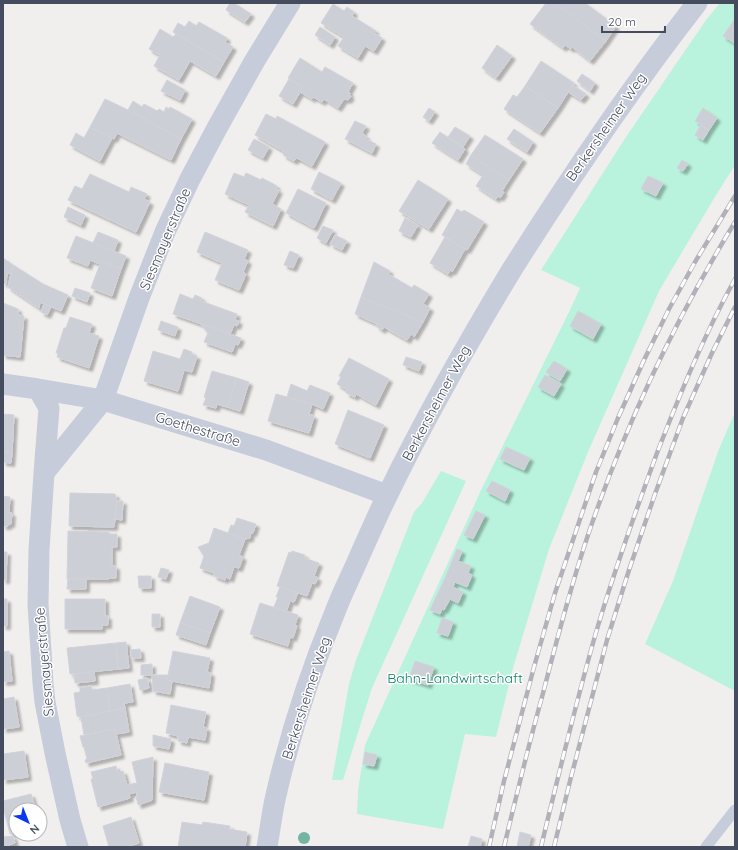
<svg xmlns="http://www.w3.org/2000/svg" width="738" height="850" viewBox="0 0 738 850" font-family="Quicksand,sans-serif">
	<defs>
		<filter id="shadow"><feDropShadow dx="3.5" dy="3.5" stdDeviation="1" flood-color="#0004"/></filter>
	</defs>
	<rect width="100%" height="100%" fill="#f1efee"/>
	<path fill="#b9f2dd" d="M720 3H735V165L713 200 659 291 588 452 549 549 513 668 496 737 465 734 443 829 357 814 358 791 365 745 482 488 569 312 580 288 541 270 624 140 706 20Z
		M735 412V691L645 644 673 581 719 449Z
		M441 471 466 481 372 688 343 780H332L349 684 356 660 414 512 422 503Z"/>
	<path fill="#cdcfd6" stroke="#d2d2da" filter="url(#shadow)" d="M230 3H234L251 14 245 22 226 10Z
		M546 3H555L606 41 590 61 572 47 571 49 565 45 563 48 530 24Z
		M555 3H585L616 26 606 41Z
		M333 4 344 11 347 7 354 12 352 16 376 31 374 33 382 38 374 51 365 46 358 58 338 46 344 37 321 23Z
		M735 19V42L734 43 723 36Z
		M189 21 196 26 199 22 227 38 225 42 233 47 224 62 173 32 178 23 185 27Z
		M320 27 335 37 330 45 315 35Z
		M160 29 173 37 176 34 224 62 216 76 190 61 179 80 154 66 160 55 149 49Z
		M497 45 512 56 496 78 482 68Z
		M300 58 322 72 325 67 353 83 348 92 350 93 349 95 351 96 348 100 346 99 345 100 344 99 338 108 324 99 322 102 313 97 312 99 300 92 303 87 288 78Z
		M541 61 574 83 558 108 525 86Z
		M582 74 595 83 590 91 577 81Z
		M289 79 303 87 293 104 279 96Z
		M167 80 185 90 180 100 161 91Z
		M573 85 586 94 581 100 568 92Z
		M525 86 558 108 540 133 504 109 513 95 517 97Z
		M105 99 128 110 181 139 171 160 117 133 114 139 90 127Z
		M133 101 142 107 144 104 157 111 159 109 164 112 166 107 169 109 170 107 192 119 181 139 128 110Z
		M429 108 435 112 429 121 423 117Z
		M703 108 717 118 709 130 695 121Z
		M266 114 276 119 277 116 325 142 312 166 297 158 294 161 283 155 285 152 255 135Z
		M355 121 366 126 362 133 367 137 366 139 376 144 372 153 345 139Z
		M701 125 709 130 703 140 695 135Z
		M90 127 112 138 100 161 70 145 76 133 84 138Z
		M455 127 470 136 463 147 448 137Z
		M514 129 533 142 527 152 507 139Z
		M440 132 465 149 458 160 432 143Z
		M485 135 523 159 509 180 471 155Z
		M254 139 269 147 263 158 248 150Z
		M471 155 509 180 502 191 504 192 500 198 498 196 496 199 476 186 483 175 466 164Z
		M682 160 688 164 683 171 677 168Z
		M319 172 341 183 332 200 311 189Z
		M234 173 244 177 246 173 261 180 262 178 277 186 275 189 279 190 272 204 281 209 273 226 245 212 249 205 225 194Z
		M90 174 129 192 131 187 147 194 144 199 150 202 136 232 68 200 75 186 82 189Z
		M648 176 663 183 656 196 641 189Z
		M418 180 448 199 429 229 399 211Z
		M298 189 326 203 314 228 286 213Z
		M68 207 85 215 81 225 64 217Z
		M457 209 462 212 464 210 484 222 467 250 442 235Z
		M405 218 418 225 411 237 399 231Z
		M323 226 333 230 326 243 317 238Z
		M98 232 118 240 114 251 93 243Z
		M205 232 248 250 244 259 248 261 243 272 246 274 239 290 215 280 222 263 197 252Z
		M335 235 347 241 342 250 330 244Z
		M76 236 126 256 121 269 101 261 100 264 90 260 88 266 67 258Z
		M445 237 465 249 452 272 450 270 448 274 430 263Z
		M290 251 299 255 293 268 284 265Z
		M3 258 13 265 11 274 7 273 6 284 3 283Z
		M101 261 121 269 112 296 91 288Z
		M374 262 390 271 388 274 412 288 414 285 429 294 423 304 430 308 423 322 361 297Z
		M13 265 43 284 68 295 61 311 40 302 39 308 8 287Z
		M75 288 90 293 87 302 72 296Z
		M180 294 193 299 195 295 202 298 201 301 237 314 235 320 239 321 237 326 234 325 230 334 173 314Z
		M361 297 423 322 414 337 411 334 407 340 384 327 382 330 376 326 377 324 355 314Z
		M3 303 18 309V315L24 316 20 357 3 355Z
		M44 304 51 307 47 315 41 312Z
		M578 311 601 324 593 339 570 326Z
		M70 317 92 324 89 333 99 336 89 368 57 357 58 353H56L64 328H66Z
		M161 321 178 327 175 336 158 330Z
		M200 323 241 338 238 345 235 344 232 352 204 342 208 333Z
		M184 349 192 352 191 354 197 356 192 372 184 370 178 391 144 381 153 351 180 359Z
		M406 357 422 362 419 371 403 365Z
		M349 358 389 379 376 405 356 394 355 397 346 393 347 390 337 384 341 377 339 376Z
		M554 361 567 369 560 381 546 372Z
		M212 371 237 378 227 407 217 404 216 408 203 405 206 398 204 397Z
		M545 375 561 384 554 396 538 387Z
		M237 378 249 382 240 411 227 407Z
		M291 384 307 391 310 385 330 393 323 409 312 404 287 397Z
		M276 394 312 404 309 414 314 416 309 433 268 421Z
		M348 410 384 425 370 458 335 444Z
		M3 414 14 415 12 453 3 452Z
		M506 447 530 458 524 470 500 459Z
		M3 452 12 453 11 463 3 462Z
		M492 481 510 490 505 501 486 491Z
		M70 493 115 494 117 501 114 527 69 526Z
		M3 496 10 497 9 513H12L11 524H8V526H3Z
		M117 501H123L122 520 115 519Z
		M476 511 485 515 473 539 464 535Z
		M237 518 256 524 253 533 251 532 250 538 245 539 228 533 231 525 234 526Z
		M214 528 245 539 239 555 243 557 239 568 234 567 230 579 226 577 225 580 214 576V573L200 568 204 556 198 547 209 543Z
		M68 531 109 532V534H117V547H112V566H116V578H109V579H67Z
		M457 549 462 551 458 561 471 566 468 573 472 575 467 587 445 578Z
		M292 551 305 555 304 558 319 563 314 576 318 578 315 584 312 583 307 596 277 586 289 552 291 553Z
		M3 552H7L6 580H3Z
		M161 568 169 570 166 579 158 577Z
		M138 576H151V588H139Z
		M68 578 86 579V589H67Z
		M445 578 455 582 453 587 463 592 458 603 450 599 444 610 442 609 440 614 430 610Z
		M280 587 298 593 294 602 290 601 286 612 274 607 278 597H276Z
		M190 596 220 607 210 633 180 623Z
		M3 599H7V626H3Z
		M65 599H105V616H108V625H102V629H65Z
		M260 603 298 615 295 625 297 626 293 638 290 637 288 646 250 634Z
		M152 614H160V627H152Z
		M442 618 453 622 448 636 437 633Z
		M180 623 210 633 206 645 176 635Z
		M126 642 129 668 118 669 116 643Z
		M116 643 118 669 70 674 67 648Z
		M140 649 141 658H131V650Z
		M9 651 12 681 3 682V652Z
		M173 651 210 658 207 672 211 673 209 688 167 680Z
		M415 661 434 667 428 685 409 679Z
		M152 664V675H141V665Z
		M94 671 95 681 75 683 74 674Z
		M152 675H168L167 680 172 681 170 694 153 691Z
		M147 678 149 688 140 690 138 680Z
		M130 684 133 702 124 703 125 708 110 711 107 688Z
		M91 686 92 690 107 688 110 711 81 717 77 716 74 693 80 692V688Z
		M14 697 19 727 3 729V699Z
		M171 705 206 712 203 727 207 728 205 740 188 737 187 743 178 741V736L166 733Z
		M125 708 129 732 116 734 115 729 84 735 81 717Z
		M115 729 121 755 86 763 85 760 87 759 84 747H83L80 736Z
		M153 735 171 739 169 749 153 746Z
		M24 751 28 777 3 780V754Z
		M365 752 377 755 374 766 363 764Z
		M153 757 152 800 138 805 136 796H137V792L133 793 131 784 137 783 132 762Z
		M165 763 209 772 204 800 159 792Z
		M116 766 117 772 123 771 127 785 131 784 133 793 129 794 130 798 98 807 91 779H93L91 772Z
		M31 794 36 810H16V832L10 834 3 807V801Z
		M131 817 139 843 125 847H109L103 826Z
		M182 822 202 825 203 822 230 826 229 829 247 832 245 847H178Z
		M520 832 531 835 528 847H517Z
		M13 836 15 843 3 847V837Z
		M471 836 482 839 480 847H468Z"/>
	<g fill="none" stroke-linecap="round" stroke-linejoin="round">
		<path stroke="#c6ccda" stroke-width="11" d="M706 847 735 810"/>
		<path stroke="#c6ccda" stroke-width="21" d="M3 384 38 389 103 400 266 450 387 495
			M38 389 49 408 44 473
			M78 847 70 820 55 753 45 702 43 683 38 604 39 550 44 473 103 400 139 298 165 232 190 179 217 128 254 62 290 3
			M267 847C270 830 272 812 276 795 290 734 311 670 335 612 342 593 352 574 360 555 369 535 378 514 388 494 425 418 467 344 511 271 569 179 630 89 697 3"/>
		<g stroke="#b0b1b9" stroke-width="4.5">
			<path id="rail" d="M489 847 504 781 534 667 555 593 596 472 618 418 644 360 669 309 695 262 735 196
				M504 847C516 797 528 747 542 697 556 643 570 588 588 535 625 426 675 320 735 222
				M541 847C558 777 575 706 595 636 613 574 635 513 657 453 680 394 704 335 735 279
				M554 847 570 781 607 640 629 570 655 494 683 418 712 353 735 307"/>
		</g>
		<use href="#rail" stroke="#fff" stroke-width="3" stroke-dasharray="9" stroke-linecap="butt"/>
	</g>
	<circle fill="#75b4a3" cx="304" cy="838" r="6"/>
	<g text-anchor="middle" dominant-baseline="central" stroke-width="3" stroke-linejoin="round" paint-order="stroke">
		<g font-size="14" fill="#454c5d" stroke="#fff">
			<text transform="translate(606 127) rotate(-55)">Berkersheimer Weg</text>
			<text transform="translate(165 239) rotate(-67)">Siesmayerstraße</text>
			<text transform="translate(436 403) rotate(-62)">Berkersheimer Weg</text>
			<text transform="translate(198 429) rotate(17)">Goethestraße</text>
			<text transform="translate(44 662) rotate(-95)">Siesmayerstraße</text>
			<text transform="translate(306 698) rotate(-72)">Berkersheimer Weg</text>
		</g>
		<g font-size="14" fill="#108466" stroke="#fff">
			<text x="455" y="678">Bahn-Landwirtschaft</text>
		</g>
	</g>
	<rect width="738" height="850" fill="none" stroke="#454c5d" stroke-width="8"/>
	<g transform="translate(28 822) rotate(137)"><circle r="19" fill="#ffffff" stroke="#b5b7be"/>
	<path d="M0-3L7 15L0 10L-7 15Z" fill="#0b37ee"/>
	<text y="-6" font-size="11" font-weight="bold" text-anchor="middle" fill="#454c5d">N</text>
	</g>
	<path d="M602 26v6h63v-6" fill="none" stroke="#454c5d" stroke-width="2"/>
	<text x="608" y="26" font-size="12" fill="#454c5d" stroke="#ffffff" stroke-width="3" paint-order="stroke">20 m</text>
</svg>
